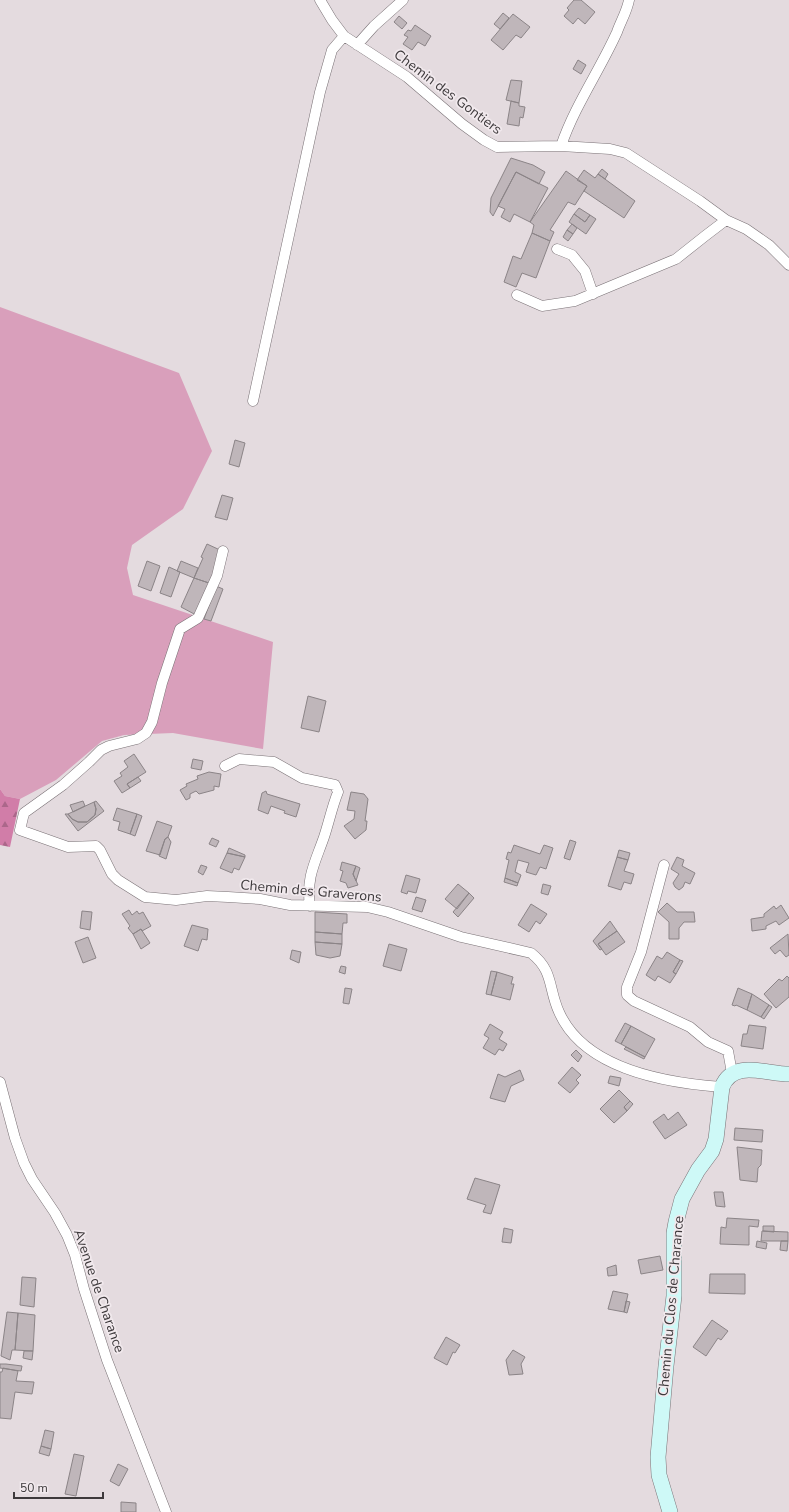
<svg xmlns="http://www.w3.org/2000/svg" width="789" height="1512" viewBox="0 0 789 1512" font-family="'Nunito Sans',sans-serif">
	<defs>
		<pattern id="forest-firs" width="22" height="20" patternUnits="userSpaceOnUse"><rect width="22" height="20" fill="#d17da8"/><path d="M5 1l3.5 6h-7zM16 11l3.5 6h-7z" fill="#ab678a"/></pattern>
	</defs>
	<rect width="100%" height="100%" fill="#e4dbdf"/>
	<path fill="#d99fbb" d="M0 307 179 373 212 451 183 509 132 545 127 568 133 595 273 642 263 749 173 733 124 735 102 741 56 780 20 799 5 796 0 789Z"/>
	<path fill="url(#forest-firs)" d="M0 789 5 796 20 799 10 847 0 845Z"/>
	<path fill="#bfb6ba" stroke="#8b8487" d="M574 0H581L595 12 585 24 578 18 573 24 564 16 569 10 567 8Z
		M503 13 509 18 500 29 494 24Z
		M513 14 530 27 521 38 516 35 503 50 491 40Z
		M399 16 407 23 402 29 394 22Z
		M415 25 431 36 425 46 418 42 412 50 403 44 408 37 404 35 408 30 411 31Z
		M578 60 586 65 581 74 573 69Z
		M511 80 522 81 519 103 506 100Z
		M511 101 519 103V106L525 107 523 118 520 117 519 126 507 124Z
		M511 158 533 165 545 172 539 184 516 172 493 216 490 212 491 198Z
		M602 169 608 174 605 179 598 174Z
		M584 170 595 178 598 174 635 201 624 218 584 191 587 186 577 180Z
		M566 171 587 186 575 205 568 202 550 230 554 232 550 241 532 233 534 225 530 222Z
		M516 172 548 188 530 222 514 214 510 222 501 217 505 209 498 206Z
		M579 208 590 215 585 222 574 214Z
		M574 214 585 222 590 215 596 219 586 234 569 222Z
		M572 224 577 228 573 234 567 230Z
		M567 230 573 234 568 241 563 237Z
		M532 233 550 241 536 278 522 273 516 287 504 282 513 256 521 259Z
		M235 440 245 443 239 467 229 464Z
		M222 495 233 498 227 520 215 517Z
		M207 544 220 550 217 565 209 583 194 578 203 558 201 557Z
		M147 561 160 566 151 591 138 586Z
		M181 561 198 568 194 578 177 571Z
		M169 567 180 572 171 597 160 593Z
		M194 578 209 583 196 615 181 607Z
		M216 586 223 589 211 621 204 619Z
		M308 696 326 701 319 732 301 728Z
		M134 754 146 772 127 784 130 788 122 793 114 781 122 776 120 773 128 767 124 761Z
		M193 759 203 761 201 770 191 768Z
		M209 772 221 774 219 787 214 786V790L199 794 196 791 190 794V798L186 800 180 790 187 786 186 784 198 779 197 776Z
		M138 777 141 781 130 788 127 784Z
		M266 791 267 794 300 804 296 817 284 813 285 811 271 806 268 814 258 810 262 793Z
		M351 792 364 794 368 799 365 821H367L366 830 355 839 344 826 354 819 355 811 347 810Z
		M83 801 85 806 73 812 70 805Z
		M96 801 104 811 78 831 65 814H68L72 819 78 822H87L95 815 96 809 94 802Z
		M94 802 96 809 95 815 87 822H78L72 819 68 814Z
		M117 808 137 814 130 834 118 830 120 822 113 820Z
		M137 814 142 816 135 836 130 834Z
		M157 821 172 826 168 837 165 839 160 855 146 851Z
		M168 837 171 842 166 859 159 856 165 839Z
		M212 838 219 841 216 847 209 844Z
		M570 840 576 842 570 860 564 858Z
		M514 845 540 854 544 845 553 848 546 869 540 867 536 875 526 872 529 863 518 860 515 872 521 875 518 883 505 878 509 860 506 859 508 852 511 853Z
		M229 848 245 855V857L227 853Z
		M619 850 630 853 628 860 617 857Z
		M227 853 245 857 239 870 234 868 232 873 220 868Z
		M617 857 628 860 624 871 634 874 631 884 624 882 621 890 608 886Z
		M677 857 684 860 682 866 695 873 690 884 685 882 683 887 679 890 675 887 673 883 679 874 671 869Z
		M342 862 356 866 353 874 358 885 348 888 346 883 340 881 343 871 340 870Z
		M201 865 207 867 203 875 198 872Z
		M356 866 360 868 356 881 353 874Z
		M406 875 420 879 416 893 408 891 407 894 401 892Z
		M505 878 518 883 517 886 504 882Z
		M458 884 469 893 457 909 445 899Z
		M543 884 551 886 548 895 541 893Z
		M469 893 474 898 458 917 453 912Z
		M416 897 426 900 422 912 412 909Z
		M667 903 677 912H694L695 922H684L679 928V939H669V922L658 912Z
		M531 904 547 914 540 924 536 921 529 932 518 925Z
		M781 905 789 918 779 925 776 921 766 926V929L752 931 751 919 764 917V914L774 906 776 909Z
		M129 910 132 915 137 911 139 914 143 912 151 926 142 931 141 929 133 934 128 928 130 926 122 914Z
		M82 911 92 912 90 930 80 928Z
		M315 912 347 914V923H343L342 934 315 932Z
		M610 921 617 931 598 944 602 949 600 950 593 941Z
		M192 925 208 929 207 940 202 939 198 951 184 946Z
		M141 929 150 943 141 949 133 934Z
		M617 931 625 942 606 955 598 944Z
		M315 932 342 934V944L315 942Z
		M788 934 789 955 786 957 780 950 775 954 770 948Z
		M88 937 96 958 83 963 75 942Z
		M315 942 342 944 340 956 330 958 316 955Z
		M389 944 407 949 401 971 383 966Z
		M292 950 301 952 299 963 290 959Z
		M667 952 680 960 673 972 676 974 670 983 658 976 655 981 646 975 657 956 662 959Z
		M680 960 683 961 676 974 673 972Z
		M341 966 346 967 345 974 339 972Z
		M491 971 497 972 491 995 486 994Z
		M497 972 513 977 511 984H514L510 1000 491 995Z
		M787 976 789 978V997L776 1008 764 994 779 979 782 981Z
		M345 988 352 989 349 1004 343 1003Z
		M738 988 752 994 747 1010 736 1005 735 1006 732 1005Z
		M752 994 769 1005 761 1017 747 1010Z
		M769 1005 772 1007 764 1019 761 1017Z
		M625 1023 631 1026 621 1044 615 1041Z
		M490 1024 503 1032 499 1039 507 1044 503 1051 499 1049 495 1055 483 1048 489 1038 484 1035Z
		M749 1025 766 1027 763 1049 741 1046 743 1034H747Z
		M631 1026 655 1039 645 1057 621 1044Z
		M626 1047 645 1057 644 1059 624 1049Z
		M576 1050 582 1056 578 1062 571 1055Z
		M572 1067 581 1075 576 1080 579 1083 570 1093 558 1083Z
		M520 1070 524 1080 511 1086 505 1102 490 1098 498 1074 505 1077Z
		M610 1076 621 1078 619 1086 608 1083Z
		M619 1090 630 1101 624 1107 627 1111 614 1123 600 1109Z
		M630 1101 633 1104 627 1111 624 1107Z
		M678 1112 687 1125 665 1139 653 1122 664 1114 668 1120Z
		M735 1128 763 1130 762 1142 734 1140Z
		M737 1147 762 1150 761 1165 758 1168 757 1182 740 1180Z
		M475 1178 500 1185 491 1214 483 1212 486 1205 467 1199Z
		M714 1192H723L725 1207 716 1206Z
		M727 1218 759 1220 758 1227 749 1226V1245L720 1244 721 1227 726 1228Z
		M763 1226H774V1232L763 1231Z
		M504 1228 513 1230 511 1243 502 1242Z
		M762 1231 788 1232V1241H761Z
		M757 1241 767 1243 766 1249 756 1247Z
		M781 1241H788L787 1251 780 1250Z
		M660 1256 663 1270 641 1274 638 1260Z
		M616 1265 617 1275 608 1276 607 1268Z
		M710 1274H745V1294L709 1293Z
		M22 1277 36 1278 34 1307 20 1305Z
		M613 1291 628 1294 624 1312 608 1309Z
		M626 1301 630 1302 627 1313 624 1312Z
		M7 1312 18 1313 15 1350H12L10 1360 1 1356Z
		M18 1313 35 1315 33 1351 15 1350Z
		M712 1320 728 1331 721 1340 718 1338 706 1356 693 1347Z
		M446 1337 460 1345 455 1353 453 1352 447 1365 434 1358Z
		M513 1350 525 1357 521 1364 523 1374 509 1375 506 1360Z
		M24 1351H33L32 1360 23 1358Z
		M0 1364H6L22 1366 21 1371 0 1368Z
		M3 1368 18 1371 16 1381 34 1382 32 1394 15 1392 11 1419 0 1418V1372H2Z
		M45 1430 54 1432 51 1449 41 1446Z
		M41 1446 51 1449 49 1456 39 1453Z
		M74 1454 84 1456 76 1496 65 1494Z
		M118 1464 128 1469 119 1486 110 1481Z
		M121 1502 136 1503V1512H121Z"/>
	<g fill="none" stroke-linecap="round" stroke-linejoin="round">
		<g stroke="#7a7276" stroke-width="11">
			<path id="street" d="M320 0 332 20 344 36 407 77 462 124 484 140 497 147 561 146 610 149 626 153 700 201 726 220 746 229 769 245 789 265
				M357 45 374 26 403 0
				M561 146C575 105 600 70 617 32 621 21 627 11 629 0
				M557 249 572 255 585 271 593 294
				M517 295 542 306 575 301 676 259 705 236 726 220
				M253 401 320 92 332 50 344 36
				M223 551 217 576 198 618 180 629 162 683 152 722 146 733 137 739 109 746 101 750 89 762 63 785 24 813 20 830 68 847 96 846 100 850 112 874 118 880 145 897 176 900 207 896 228 897 260 899 290 905 367 907 388 912 461 937 531 953C554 971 548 988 559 1012 584 1069 666 1083 722 1087
				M225 766 239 759 274 762 302 778 335 785 338 792C332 807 329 822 324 837 315 863 306 877 310 906
				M664 865 641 952 627 987V995L634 1001 690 1027 708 1042 728 1051 732 1073
				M0 1082 15 1138 24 1163 32 1179 55 1213 67 1235 75 1255 84 1289 107 1360 166 1512"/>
		</g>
		<g stroke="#7a7276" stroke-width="16">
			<path id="secondary" d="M670 1512 659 1475 658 1457 666 1366 674 1296V1233L676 1222 682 1199 698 1170 712 1151 716 1139 722 1087C733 1059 766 1074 789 1074"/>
		</g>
		<use href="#street" stroke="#fff" stroke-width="10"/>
		<use href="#secondary" stroke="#cef9f7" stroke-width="15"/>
	</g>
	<g text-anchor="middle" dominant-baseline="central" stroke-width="3.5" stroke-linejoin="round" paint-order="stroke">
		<g font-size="14" fill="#3d393b" stroke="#f1e9ed">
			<text transform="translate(448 92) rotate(37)">Chemin des Gontiers</text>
			<text transform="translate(311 891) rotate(5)">Chemin des Graverons</text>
			<text transform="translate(99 1291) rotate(71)">Avenue de Charance</text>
			<text transform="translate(671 1306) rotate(-85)">Chemin du Clos de Charance</text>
		</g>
	</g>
	<path d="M14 1492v6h89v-6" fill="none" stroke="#3d393b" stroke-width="2"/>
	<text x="20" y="1492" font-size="12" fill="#3d393b" stroke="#f1e9ed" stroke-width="3" paint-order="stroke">50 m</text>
</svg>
